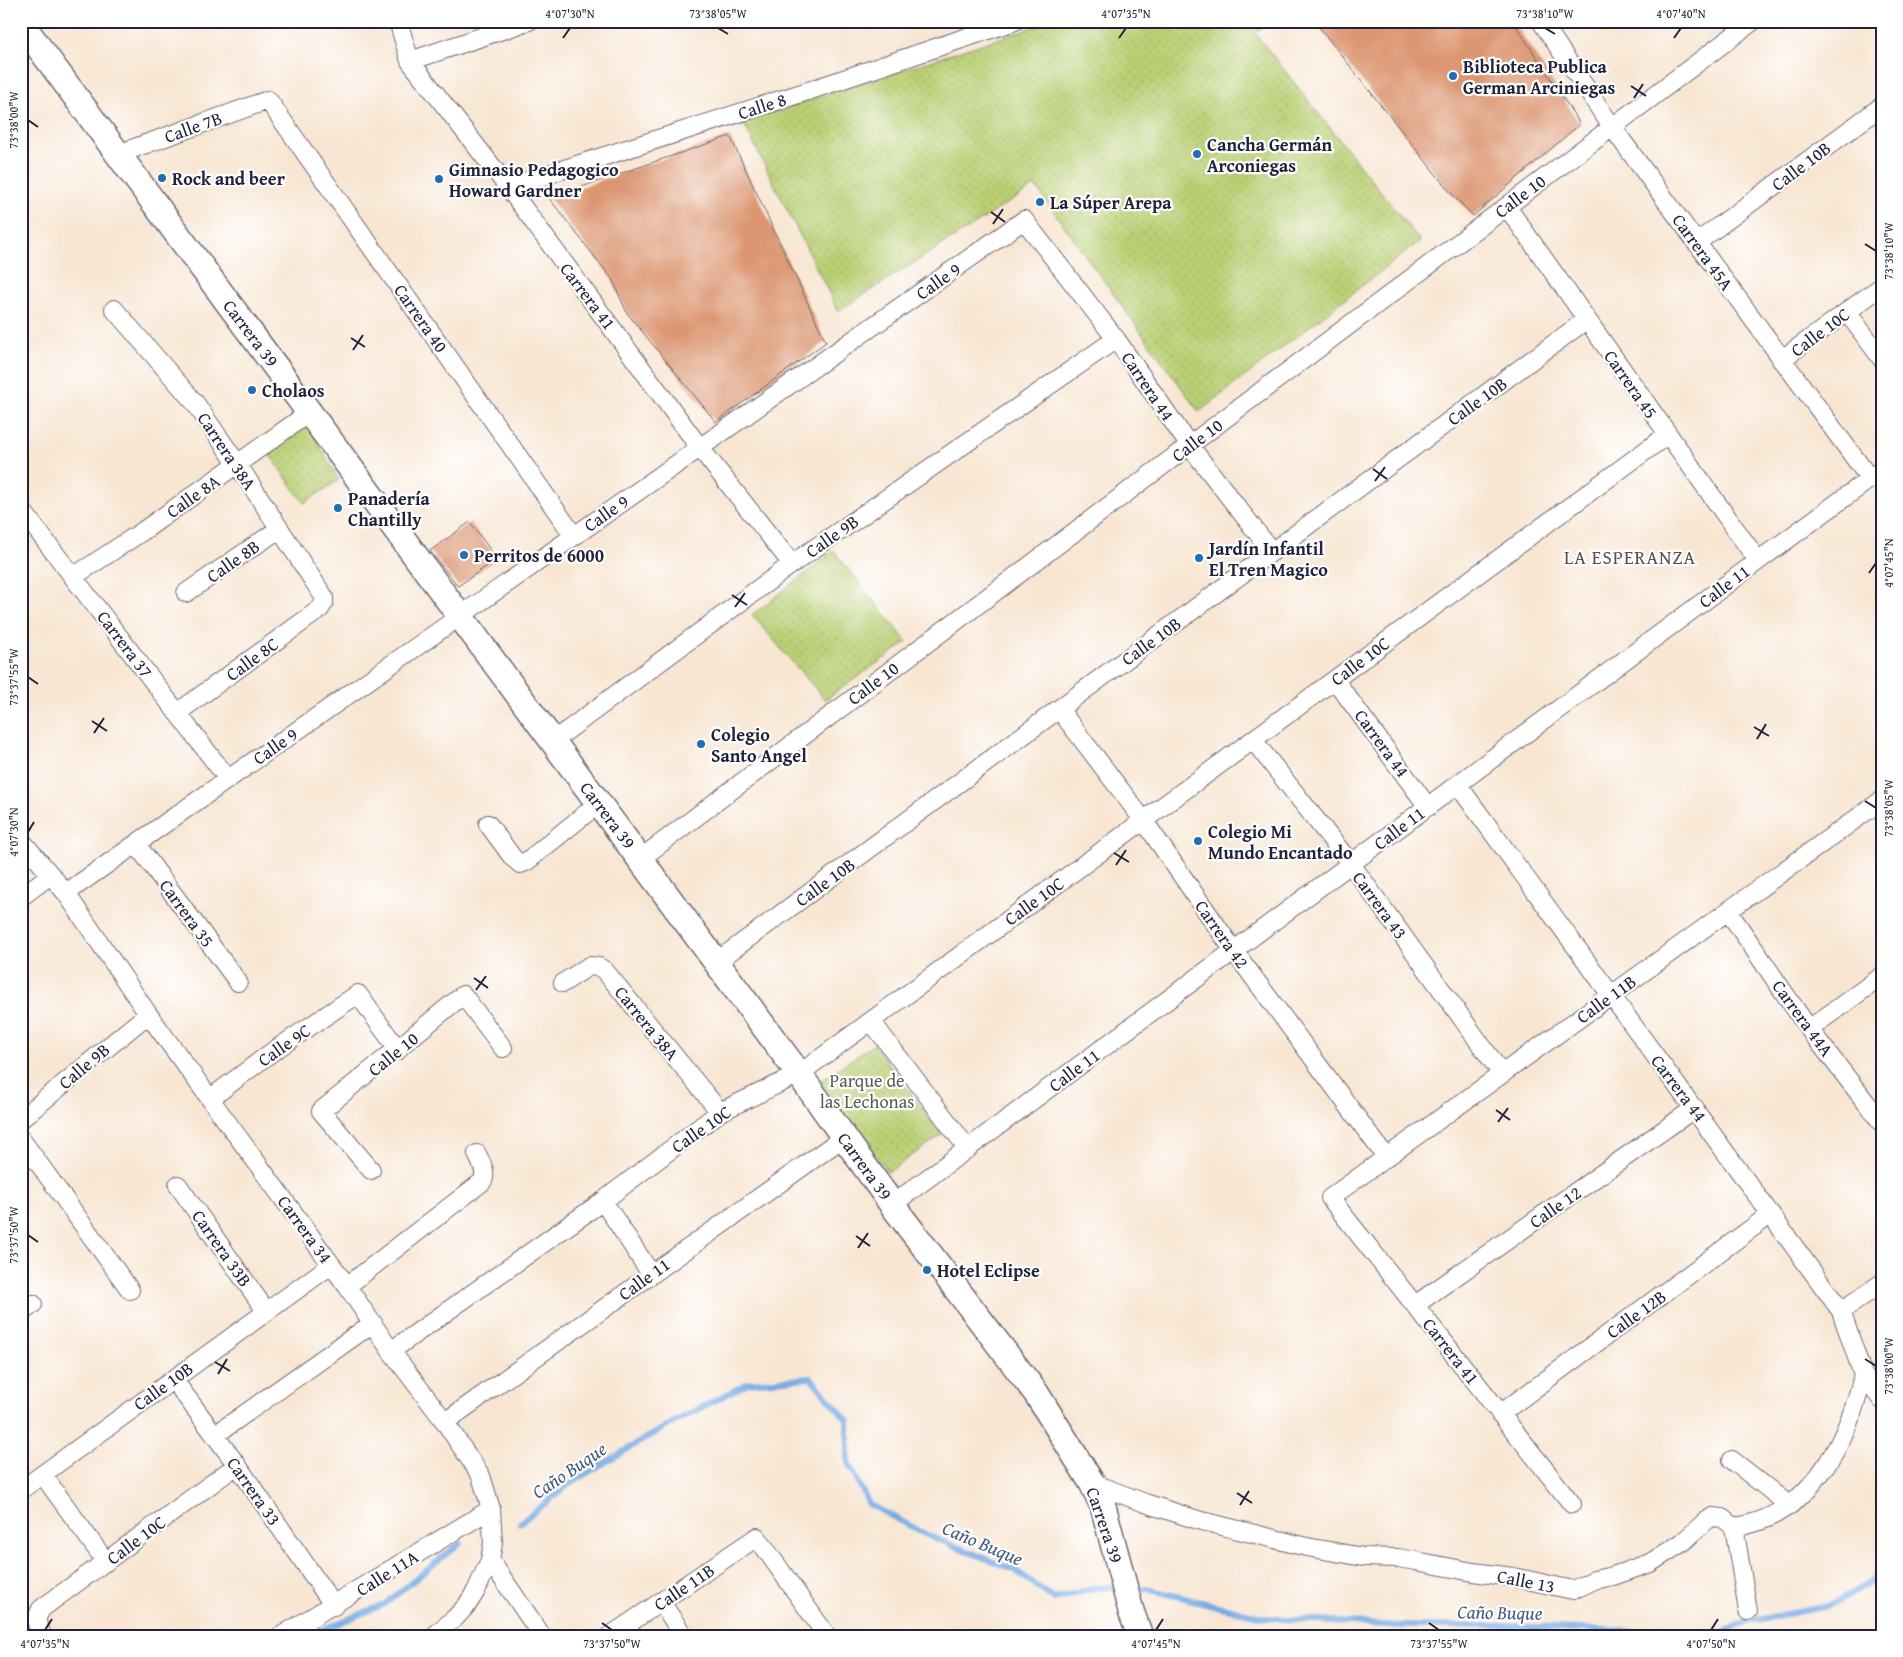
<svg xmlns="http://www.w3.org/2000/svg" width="1903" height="1657" viewBox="0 0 1903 1657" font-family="'Gentium Book Plus',serif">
	<defs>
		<pattern id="grass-dots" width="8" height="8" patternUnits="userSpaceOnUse" patternTransform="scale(1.25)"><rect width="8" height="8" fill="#b9cf73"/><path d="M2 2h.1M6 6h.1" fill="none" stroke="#9fb164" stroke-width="1.8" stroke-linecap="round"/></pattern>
	</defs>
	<rect width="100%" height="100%" fill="#fff"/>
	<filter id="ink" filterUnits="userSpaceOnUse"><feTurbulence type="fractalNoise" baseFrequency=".02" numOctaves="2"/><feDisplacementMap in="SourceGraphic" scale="10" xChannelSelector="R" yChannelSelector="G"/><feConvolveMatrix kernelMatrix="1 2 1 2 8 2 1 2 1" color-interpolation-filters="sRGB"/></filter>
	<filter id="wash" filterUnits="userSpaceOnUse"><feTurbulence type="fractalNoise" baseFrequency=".0096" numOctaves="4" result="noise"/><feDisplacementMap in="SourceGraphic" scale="20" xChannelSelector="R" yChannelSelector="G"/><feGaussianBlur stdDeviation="1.12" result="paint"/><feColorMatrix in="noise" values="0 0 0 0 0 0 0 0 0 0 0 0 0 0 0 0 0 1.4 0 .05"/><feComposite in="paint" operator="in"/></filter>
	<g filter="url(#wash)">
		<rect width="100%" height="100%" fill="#f8e6d3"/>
		<path fill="url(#grass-dots)" stroke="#6e7857" d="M1052 21H1276L1254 32 1420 241 1199 412 1035 186 838 311 743 122Z
			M307 423 339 480 304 503 269 454Z
			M834 551 907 642 825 700 752 615Z
			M874 1044 942 1135 888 1172 818 1082Z"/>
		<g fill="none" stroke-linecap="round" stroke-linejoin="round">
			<path stroke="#76abe4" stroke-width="6" d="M520 1523 572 1482 665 1427 748 1383 811 1378 848 1421V1462L869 1504 929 1536 1015 1570 1054 1599 1095 1588 1120 1587
				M1130 1587H1139L1267 1618 1399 1626H1504L1633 1631 1675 1636
				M307 1636 385 1604 460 1543
				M1713 1636 1751 1621 1828 1606 1872 1582 1882 1564"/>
		</g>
		<g id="blocks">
			<path fill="#dc9672" d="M1329 21H1513L1580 124 1473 216 1450 192 1319 27Z
				M730 136 826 342 716 422 627 313 612 279 549 198Z
				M470 522 497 559 458 586 430 551Z"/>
		</g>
	</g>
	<g filter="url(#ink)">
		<use href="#blocks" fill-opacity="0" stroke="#6d6770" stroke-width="1"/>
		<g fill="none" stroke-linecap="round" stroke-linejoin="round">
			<g stroke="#6d6770" stroke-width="20">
				<path id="street" d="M398 21 410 61 508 187 700 448 792 564
					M1541 21 1612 127 1870 479
					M410 61 529 21
					M118 154 268 100 574 536
					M508 187 808 91 1015 21
					M1507 207 1758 561
					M1696 243 1882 106
					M114 309 195 403 238 465 324 597V603L320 609 177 713
					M1847 312 1882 359
					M1781 360 1882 286
					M21 509 228 779
					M73 577 143 531 310 412
					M186 593 279 529
					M1335 680 1428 807
					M1059 709 1144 821 1234 951 1386 1157
					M1253 740 1351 864 1502 1074
					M553 741 792 564 1116 339
					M1458 785 1841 1311 1863 1375 1882 1400
					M488 824 513 858 520 864 526 862 599 803
					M21 840 66 893 148 1014 347 1286 391 1351 445 1422 481 1476 491 1509 493 1543 490 1560 476 1591 467 1605 456 1617 434 1636
					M137 845 238 982
					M640 859 1753 21
					M66 893 1024 220 1116 339 1189 445 1272 552
					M21 897 49 876
					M1728 911 1809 1029 1882 1123
					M716 962 1586 320
					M563 983 589 966 599 967 605 971 720 1112
					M871 1021 968 1149
					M1809 1029 1882 976
					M211 1098 272 1052 358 994 398 1050
					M21 1119 148 1014
					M21 1139 130 1290
					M371 1170 321 1111 463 995 503 1048
					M178 1185 266 1311
					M603 1201 651 1274
					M893 1204 1758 561 1882 470
					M347 1286 482 1182C488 1173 481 1163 477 1154
					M1415 1305 1695 1108
					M1841 1311 1882 1283
					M21 1313 33 1304
					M391 1351 603 1201 720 1112 799 1074 1667 435
					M173 1379 237 1465 334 1606
					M1500 1414 1771 1214
					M445 1422 844 1137
					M215 1435 373 1323
					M1732 1460 1790 1506
					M43 1475 106 1562
					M1092 1483 1145 1503 1198 1520 1307 1547 1363 1557 1398 1558 1416 1561 1473 1572 1513 1577 1573 1590 1594 1580 1613 1576 1650 1563 1683 1542 1707 1520 1713 1517 1723 1518 1734 1527C1809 1518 1848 1442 1863 1375
					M21 1490 331 1265
					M1572 1504 1330 1198 1882 800
					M1734 1527 1748 1611
					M490 1560 542 1636
					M661 1602 684 1636
					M42 1636 36 1620 41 1609 237 1465
					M281 1636 491 1509
					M610 1636 757 1537 827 1636"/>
			</g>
			<g stroke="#6d6770" stroke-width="28">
				<path id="secondary" d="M21 23 799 1074 896 1210 1036 1393 1092 1483 1103 1506 1131 1611 1140 1636"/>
			</g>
			<use href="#street" stroke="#fff" stroke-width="18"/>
			<use href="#secondary" stroke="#fff" stroke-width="25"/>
		</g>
	</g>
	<path fill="none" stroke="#22223b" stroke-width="2" d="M718 28 728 34M1545 28 1555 34M563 38 570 28M1119 38 1126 28M1674 38 1681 28M1631 86 1646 96M1634 98 1643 84M28 120 38 127M991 212 1005 222M993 224 1003 209M1865 244 1876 251M351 338 365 347M353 350 363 335M1373 469 1387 479M1375 481 1385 467M1869 573 1876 563M732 595 747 605M735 607 745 593M28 677 38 684M92 721 107 731M1754 727 1769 736M94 733 104 718M1757 739 1766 724M1865 801 1876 808M28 832 34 822M1114 853 1129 862M1116 865 1126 850M474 978 488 988M476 990 486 976M1496 1110 1510 1120M1498 1122 1508 1108M28 1235 38 1242M856 1236 870 1246M858 1248 868 1233M1865 1359 1876 1366M215 1362 230 1371M218 1374 227 1359M1237 1493 1252 1503M1240 1505 1249 1491M602 1623 612 1630M1429 1623 1439 1630M45 1630 52 1619M1156 1630 1163 1619M1711 1630 1718 1619"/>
	<g fill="#1f6fb2" stroke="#fff" stroke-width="2">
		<circle cx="1453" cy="76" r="5"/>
		<circle cx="1197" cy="154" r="5"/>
		<circle cx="162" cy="178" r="5"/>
		<circle cx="439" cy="179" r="5"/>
		<circle cx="1040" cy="202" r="5"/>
		<circle cx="252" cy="390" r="5"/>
		<circle cx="338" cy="508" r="5"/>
		<circle cx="464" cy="555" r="5"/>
		<circle cx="1199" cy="558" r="5"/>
		<circle cx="701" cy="744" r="5"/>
		<circle cx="1198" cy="841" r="5"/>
		<circle cx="927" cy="1270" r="5"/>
	</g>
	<g text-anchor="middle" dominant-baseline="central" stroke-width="4.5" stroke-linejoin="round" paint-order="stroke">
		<g font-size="18" font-weight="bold" fill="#22223b" stroke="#fff" text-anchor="start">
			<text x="1463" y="66">Biblioteca Publica<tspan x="1463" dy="21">German Arciniegas</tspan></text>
			<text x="1207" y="144">Cancha Germán<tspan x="1207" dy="21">Arconiegas</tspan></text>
			<text x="449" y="169">Gimnasio Pedagogico<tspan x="449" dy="21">Howard Gardner</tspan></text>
			<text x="172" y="178">Rock and beer</text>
			<text x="1050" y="202">La Súper Arepa</text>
			<text x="262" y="390">Cholaos</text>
			<text x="348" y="498">Panadería<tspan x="348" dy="21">Chantilly</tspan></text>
			<text x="1209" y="548">Jardín Infantil<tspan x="1209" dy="21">El Tren Magico</tspan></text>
			<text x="474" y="555">Perritos de 6000</text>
			<text x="711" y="734">Colegio<tspan x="711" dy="21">Santo Angel</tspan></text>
			<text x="1208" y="831">Colegio Mi<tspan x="1208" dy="21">Mundo Encantado</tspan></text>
			<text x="937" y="1270">Hotel Eclipse</text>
		</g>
		<g font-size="18" fill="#22223b" stroke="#fff">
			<text transform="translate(762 106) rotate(-18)">Calle 8</text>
			<text transform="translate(193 127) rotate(-20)">Calle 7B</text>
			<text transform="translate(1801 166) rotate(-37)">Calle 10B</text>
			<text transform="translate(1520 196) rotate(-37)">Calle 10</text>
			<text transform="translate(1703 252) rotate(54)">Carrera 45A</text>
			<text transform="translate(938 281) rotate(-35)">Calle 9</text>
			<text transform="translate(588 296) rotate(53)">Carrera 41</text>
			<text transform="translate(421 318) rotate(55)">Carrera 40</text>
			<text transform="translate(1820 332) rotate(-37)">Calle 10C</text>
			<text transform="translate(251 333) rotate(53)">Carrera 39</text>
			<text transform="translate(1631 384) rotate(55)">Carrera 45</text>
			<text transform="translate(1148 386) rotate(56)">Carrera 44</text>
			<text transform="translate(1477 401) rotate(-36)">Calle 10B</text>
			<text transform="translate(1197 440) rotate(-37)">Calle 10</text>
			<text transform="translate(227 451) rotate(56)">Carrera 38A</text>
			<text transform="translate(193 496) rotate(-35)">Calle 8A</text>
			<text transform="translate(606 513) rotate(-35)">Calle 9</text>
			<text transform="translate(832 536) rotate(-35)">Calle 9B</text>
			<text transform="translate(233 561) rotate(-35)">Calle 8B</text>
			<text transform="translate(1724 586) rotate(-37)">Calle 11</text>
			<text transform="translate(1151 641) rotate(-36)">Calle 10B</text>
			<text transform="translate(125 644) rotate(53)">Carrera 37</text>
			<text transform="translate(252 659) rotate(-36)">Calle 8C</text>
			<text transform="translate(1360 661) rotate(-37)">Calle 10C</text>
			<text transform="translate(873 683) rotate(-37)">Calle 10</text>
			<text transform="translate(1382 743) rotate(54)">Carrera 44</text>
			<text transform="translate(275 746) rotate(-35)">Calle 9</text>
			<text transform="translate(608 815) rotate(53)">Carrera 39</text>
			<text transform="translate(1399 828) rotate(-37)">Calle 11</text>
			<text transform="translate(825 882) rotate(-36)">Calle 10B</text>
			<text transform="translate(1034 901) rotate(-36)">Calle 10C</text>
			<text transform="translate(1380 905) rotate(54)">Carrera 43</text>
			<text transform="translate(187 913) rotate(54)">Carrera 35</text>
			<text transform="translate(1222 934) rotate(55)">Carrera 42</text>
			<text transform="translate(1606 999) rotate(-36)">Calle 11B</text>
			<text transform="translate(1803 1018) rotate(54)">Carrera 44A</text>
			<text transform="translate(647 1023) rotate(51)">Carrera 38A</text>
			<text transform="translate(284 1045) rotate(-35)">Calle 9C</text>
			<text transform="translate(393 1054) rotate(-39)">Calle 10</text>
			<text transform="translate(84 1066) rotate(-40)">Calle 9B</text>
			<text transform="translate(1074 1070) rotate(-37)">Calle 11</text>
			<text transform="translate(1679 1088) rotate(53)">Carrera 44</text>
			<text transform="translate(701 1129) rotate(-35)">Calle 10C</text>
			<text transform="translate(865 1166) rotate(54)">Carrera 39</text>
			<text transform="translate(1555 1207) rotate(-35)">Calle 12</text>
			<text transform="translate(305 1229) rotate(54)">Carrera 34</text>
			<text transform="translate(222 1248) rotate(55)">Carrera 33B</text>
			<text transform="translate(644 1279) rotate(-36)">Calle 11</text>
			<text transform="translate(1636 1314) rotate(-36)">Calle 12B</text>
			<text transform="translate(1451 1351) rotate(52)">Carrera 41</text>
			<text transform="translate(163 1386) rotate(-36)">Calle 10B</text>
			<text transform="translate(254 1491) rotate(55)">Carrera 33</text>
			<text transform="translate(1105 1525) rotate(71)">Carrera 39</text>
			<text transform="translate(136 1540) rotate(-37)">Calle 10C</text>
			<text transform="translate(387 1573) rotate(-32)">Calle 11A</text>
			<text transform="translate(1526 1581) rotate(11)">Calle 13</text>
			<text transform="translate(684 1587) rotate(-34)">Calle 11B</text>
		</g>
		<g font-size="18" fill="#575f4f" stroke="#fff">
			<text x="867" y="1080">Parque de<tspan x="867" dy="21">las Lechonas</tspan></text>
		</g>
		<g font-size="19" letter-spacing="1" fill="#634b4e" stroke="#fff">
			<text x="1630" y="557">LA ESPERANZA</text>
		</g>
		<g font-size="19" font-style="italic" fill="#44597f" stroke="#fff">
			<text transform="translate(569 1470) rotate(-34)">Caño Buque</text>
			<text transform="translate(983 1543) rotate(23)">Caño Buque</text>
			<text transform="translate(1500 1612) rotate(1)">Caño Buque</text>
		</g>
	</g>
	<rect width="1903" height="1657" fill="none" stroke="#fff" stroke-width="55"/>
	<rect x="28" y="28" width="1848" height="1602" fill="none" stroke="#22223b" stroke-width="2"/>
	<g font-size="12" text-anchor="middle" fill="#22223b">
		<text x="570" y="18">4°07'30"N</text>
		<text x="718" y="18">73°38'05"W</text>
		<text x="1126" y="18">4°07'35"N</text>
		<text x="1545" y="18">73°38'10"W</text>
		<text x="1681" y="18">4°07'40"N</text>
		<text transform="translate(14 120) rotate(-90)" y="4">73°38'00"W</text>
		<text transform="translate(1889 251) rotate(-90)" y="4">73°38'10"W</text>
		<text transform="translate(1889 563) rotate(-90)" y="4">4°07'45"N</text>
		<text transform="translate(14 677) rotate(-90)" y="4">73°37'55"W</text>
		<text transform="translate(1889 808) rotate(-90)" y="4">73°38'05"W</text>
		<text transform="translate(14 832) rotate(-90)" y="4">4°07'30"N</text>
		<text transform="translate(14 1235) rotate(-90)" y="4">73°37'50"W</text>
		<text transform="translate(1889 1366) rotate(-90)" y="4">73°38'00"W</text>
		<text x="45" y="1648">4°07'35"N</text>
		<text x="612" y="1648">73°37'50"W</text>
		<text x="1156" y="1648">4°07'45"N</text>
		<text x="1439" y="1648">73°37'55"W</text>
		<text x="1711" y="1648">4°07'50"N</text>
	</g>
</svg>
